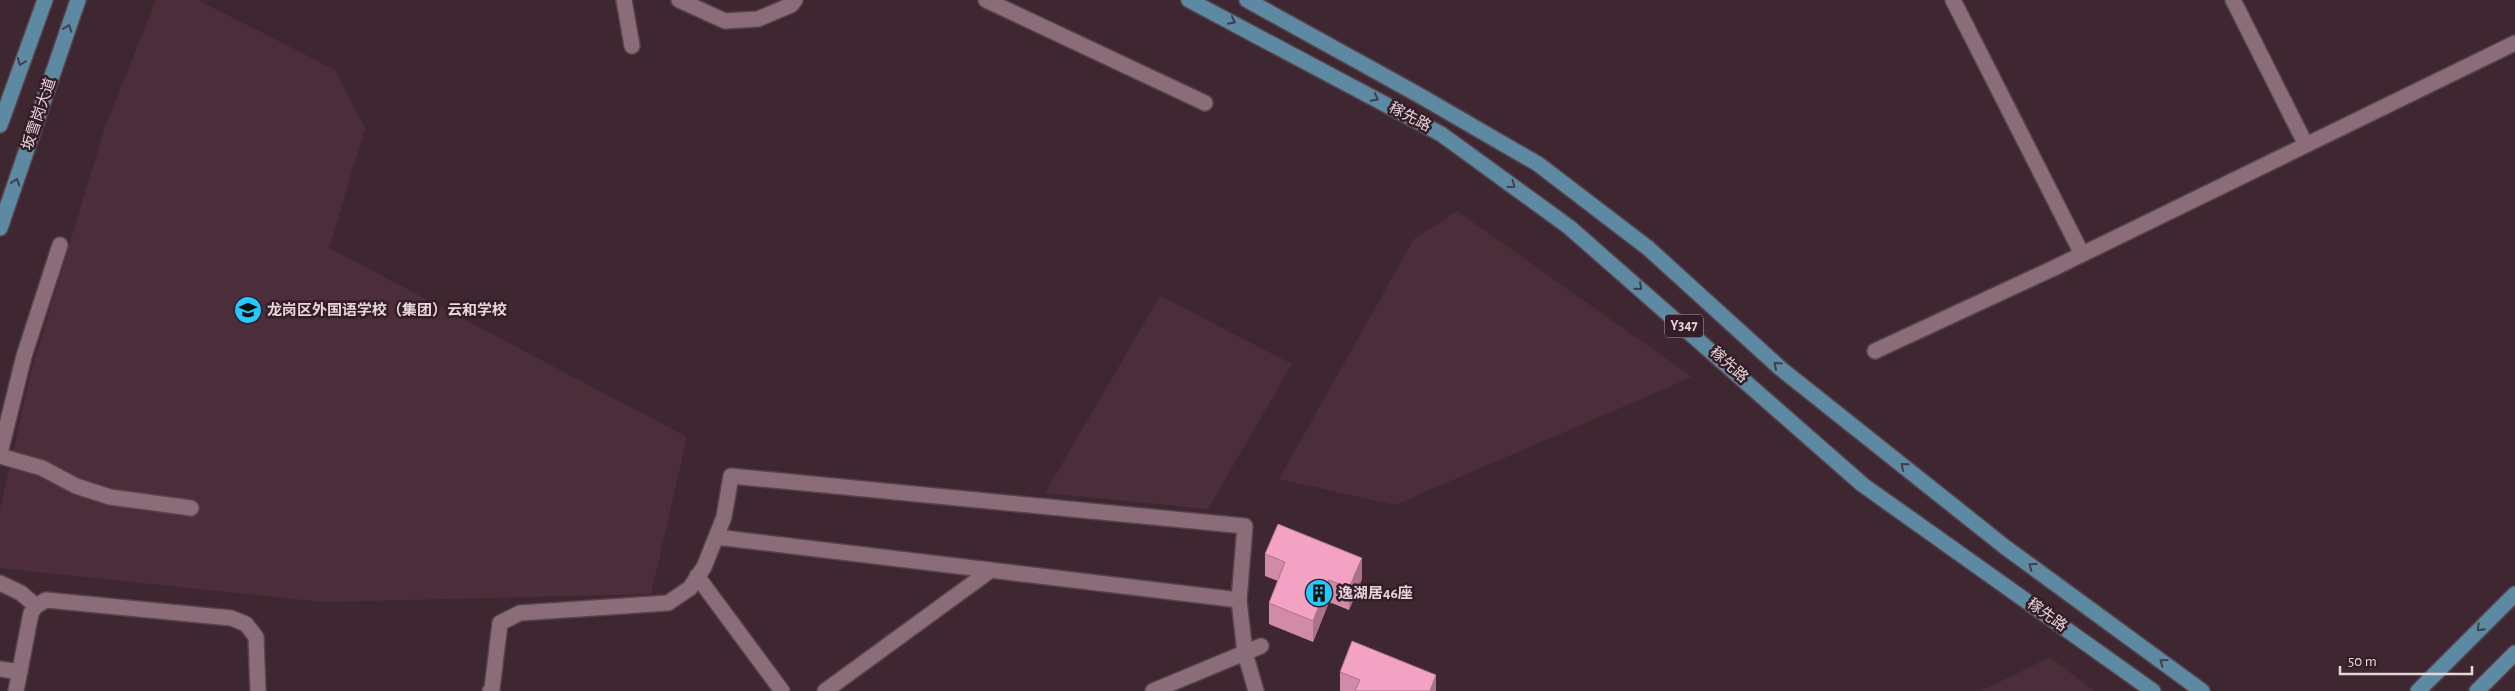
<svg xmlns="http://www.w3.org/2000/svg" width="2515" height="691" viewBox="0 0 2515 691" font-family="'Alegreya Sans','Noto Sans SC',sans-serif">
	<rect width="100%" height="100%" fill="#3f2731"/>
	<path fill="#4c2e3b" d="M156 0H198L335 70 365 128 329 248 687 437 651 594 323 602 0 568V510L31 372 105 127Z
		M1457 211 1692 377 1395 505 1279 479 1414 239Z
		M1160 296 1292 364 1208 509 1045 493Z
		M2050 657 2094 691H1981Z"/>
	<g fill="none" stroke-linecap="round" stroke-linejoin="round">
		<g stroke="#57434c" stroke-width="18">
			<path id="minor" d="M624 0 632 46
				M679 0 725 21 758 19 791 5 795 0
				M986 0 1205 103
				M1953 0 2082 254
				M2233 0 2306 145
				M1875 351 2054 268 2515 43
				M0 453 24 356 60 245
				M0 456 42 468 76 486 110 497 191 508
				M716 537 1239 600
				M697 576 782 691
				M0 583 21 593 36 606
				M0 669 20 672
				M16 691 31 613 36 606 46 600 231 618 246 624 256 637 258 691
				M490 691 492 689 500 623 520 613 668 603 690 588 704 567 724 517 731 476 1245 526 1239 600 1245 653 1256 691
				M825 691 991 570
				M1153 691 1261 646"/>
		</g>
		<g stroke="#57434c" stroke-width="18">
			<path id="major" d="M1189 0 1441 134 1569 227 1863 485 2153 691
				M1247 0 1417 94 1538 164 1648 248 1780 368 2005 547 2202 691
				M0 125 45 0
				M0 228 78 0
				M2418 691 2515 594
				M2477 691 2515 653"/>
		</g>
		<use href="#minor" stroke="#8a6d78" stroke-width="15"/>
		<use href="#major" stroke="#5e89a2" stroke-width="15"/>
	</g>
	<path fill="#d18ba9" d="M1265 554 1362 579 1349 610 1329 602 1313 642 1269 624V603L1278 581 1265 576Z
		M1340 672 1436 691H1340Z"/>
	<path fill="#aa7189" d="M1362 558V579L1349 610V588Z
		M1329 580V602L1313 642V621Z
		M1436 675V691H1430Z"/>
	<path fill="#f3a2c4" stroke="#aa7189" d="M1278 524 1362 558 1349 588 1329 580 1313 621 1269 603 1285 562 1265 554Z
		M1352 641 1436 675 1430 691H1355L1360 680 1340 672Z"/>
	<defs><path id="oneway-chevron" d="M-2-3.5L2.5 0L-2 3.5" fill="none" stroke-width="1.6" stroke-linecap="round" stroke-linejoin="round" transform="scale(1.25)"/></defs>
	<g stroke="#413d4c">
		<use href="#oneway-chevron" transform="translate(1232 21) rotate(28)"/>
		<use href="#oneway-chevron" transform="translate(68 28) rotate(-71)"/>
		<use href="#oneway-chevron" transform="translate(21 62) rotate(111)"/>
		<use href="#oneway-chevron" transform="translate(1375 98) rotate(28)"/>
		<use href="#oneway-chevron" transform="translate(16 182) rotate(-71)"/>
		<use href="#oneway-chevron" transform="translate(1512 185) rotate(36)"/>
		<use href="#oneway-chevron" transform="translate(1639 287) rotate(41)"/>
		<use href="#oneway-chevron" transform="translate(1777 365) rotate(-138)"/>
		<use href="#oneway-chevron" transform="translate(1904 466) rotate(-141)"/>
		<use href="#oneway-chevron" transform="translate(2032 566) rotate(-144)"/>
		<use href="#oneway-chevron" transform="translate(2480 628) rotate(135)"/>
		<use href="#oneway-chevron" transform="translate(2163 662) rotate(-144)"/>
	</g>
	<defs>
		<g id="school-disc" transform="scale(1.4375)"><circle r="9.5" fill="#24c9fe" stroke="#341d27"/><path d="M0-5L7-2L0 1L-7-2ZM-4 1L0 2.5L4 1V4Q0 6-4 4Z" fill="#111"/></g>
		<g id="building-disc" transform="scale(1.4375)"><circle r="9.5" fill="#24c9fe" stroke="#341d27"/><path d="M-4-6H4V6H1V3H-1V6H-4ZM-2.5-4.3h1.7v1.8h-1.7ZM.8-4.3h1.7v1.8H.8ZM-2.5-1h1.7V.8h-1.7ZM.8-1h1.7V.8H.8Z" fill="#111"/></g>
	</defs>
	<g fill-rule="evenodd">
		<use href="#school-disc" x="248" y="310"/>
		<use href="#building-disc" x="1319" y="593"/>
	</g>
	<g text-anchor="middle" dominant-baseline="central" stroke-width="5" stroke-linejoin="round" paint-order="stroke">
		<rect fill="#341d27" stroke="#b19ea6" stroke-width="1" x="1665" y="314.5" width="38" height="23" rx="4"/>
		<g font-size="14" font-weight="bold" fill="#e6d6dc">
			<text x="1684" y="326">Y347</text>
		</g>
		<g font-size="15" fill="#e6d6dc" stroke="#341d27">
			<text transform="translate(39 114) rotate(-71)">坂雪岗大道</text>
			<text transform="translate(1410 117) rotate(28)">稼先路</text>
			<text transform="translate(1729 365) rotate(42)">稼先路</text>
			<text transform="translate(2047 615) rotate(36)">稼先路</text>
		</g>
		<g font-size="15" font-weight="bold" fill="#e6d6dc" stroke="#341d27" text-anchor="start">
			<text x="267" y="310">龙岗区外国语学校（集团）云和学校</text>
			<text x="1338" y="593">逸湖居46座</text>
		</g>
	</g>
	<path d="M2340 666v8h132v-8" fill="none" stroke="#e6d6dc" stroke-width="2.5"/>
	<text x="2348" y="666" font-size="15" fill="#e6d6dc" stroke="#341d27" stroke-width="4" paint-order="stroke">50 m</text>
</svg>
